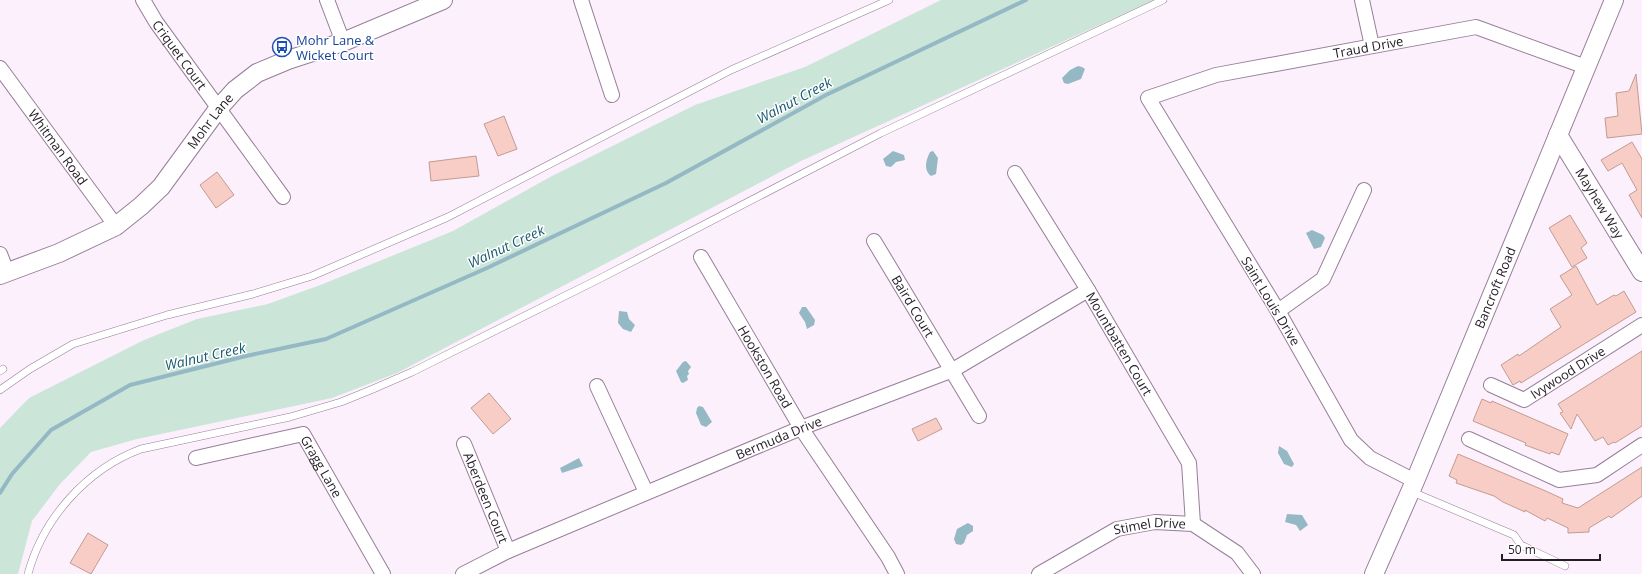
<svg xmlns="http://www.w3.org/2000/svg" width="1642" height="574" viewBox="0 0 1642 574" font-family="'Open Sans',sans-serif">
	<rect width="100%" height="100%" fill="#fbf0fb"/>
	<path fill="#cbe5d8" d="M941 0H1154L801 161 397 373 332 398 137 439 91 452 60 484 32 521 18 574H0V428L29 398 144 340 197 319 268 304 323 284 453 231 552 176 695 105 805 67Z"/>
	<path fill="#95b8c5" d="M1078 66 1082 67 1085 69 1081 79 1068 84 1064 83 1062 78 1070 70Z
		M893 151 904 155 905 160 896 162 891 167 886 166 883 159Z
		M933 151 938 158 936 174 931 176C923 170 926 160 930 152Z
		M1312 230 1323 235 1325 238 1321 247 1314 249 1306 233Z
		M802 307H806L815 320 814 325 807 329 805 322 799 313Z
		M619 311 627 312 629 319 635 325 631 332 623 329 618 323Z
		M686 361 691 367 688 371 689 374 687 376 688 380 683 383 681 382 676 371 683 362Z
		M699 406 703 407 712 422 706 427 701 425 696 413 697 408Z
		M1279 446 1287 451 1294 464 1292 467 1284 464 1278 453Z
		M579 458 583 466 562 473 560 468Z
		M1287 514 1302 515 1308 525 1300 531 1296 525 1285 522Z
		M968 523 973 526V531L967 535 964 543 961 545 956 544 954 539 957 529Z"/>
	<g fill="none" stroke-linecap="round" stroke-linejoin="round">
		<path stroke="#95b8c5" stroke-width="4" d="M0 493 12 474 51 430 130 385 246 356 326 339 487 268 666 183 826 95 1026 0"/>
	</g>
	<path fill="#f7cdc5" stroke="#c29b93" d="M1636 74 1642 134 1607 138 1605 118 1618 116 1616 93 1629 91Z
		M504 116 517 149 498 156 484 124Z
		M1632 142 1642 159V218L1629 195 1637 190 1622 163 1608 171 1601 160Z
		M476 156 479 176 431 181 429 162Z
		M217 172 234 195 216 208 200 185Z
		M1570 215 1587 243 1581 248 1587 258 1572 267 1549 228Z
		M1576 266 1597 305 1614 295 1616 296 1624 291 1636 312 1521 383 1520 381 1513 385 1501 365 1518 354 1519 356 1561 327 1550 309 1572 295 1560 276Z
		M1642 351V426L1615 443 1614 442 1608 445 1603 437 1595 441 1577 414 1571 429 1560 413 1563 412 1558 404Z
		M489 393 511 419 493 434 471 408Z
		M1482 399 1491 403 1492 401 1568 434 1559 455 1551 452 1550 454 1525 445 1526 443 1473 421Z
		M936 418 942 429 918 441 912 429Z
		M1458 454 1548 492 1563 499 1562 503 1578 508 1642 467V496L1611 518 1609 516 1589 528V532L1568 533V528L1547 518 1545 521 1525 510V512L1503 502 1494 496 1456 483 1457 480 1449 476Z
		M88 533 108 545 91 574 70 563Z"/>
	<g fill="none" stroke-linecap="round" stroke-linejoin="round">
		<g stroke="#977e99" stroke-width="8">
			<path id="service" d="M0 371 3 369
				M0 390 30 369 73 344 167 315 253 294 312 276 448 217 731 70 889 0
				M1410 491 1514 535 1521 545 1565 566
				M28 574C43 518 87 469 141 449L290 417 341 402 373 389 412 372 601 278 881 133 1163 0"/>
		</g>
		<g stroke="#977e99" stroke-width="16">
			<g id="minor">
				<path id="s1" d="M143 0 156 22 283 197"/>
				<path d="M327 0 343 42"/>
				<path d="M581 0 612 95"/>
				<path d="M1362 0 1372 46"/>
				<path id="s2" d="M0 68 116 226"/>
				<path id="s3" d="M1015 173 1088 290 1189 463 1193 524"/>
				<path id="s4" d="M874 241 979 416"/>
				<path d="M0 254 7 272"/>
				<path id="s5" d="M701 257 801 428 888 557 897 574"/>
				<path d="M1278 311 1323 279 1364 190"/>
				<path id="s6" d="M1491 385 1524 400 1642 325"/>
				<path d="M597 386 646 492"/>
				<path d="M1469 439 1559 480 1597 475 1642 445"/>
				<path id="s7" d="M464 444 508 551"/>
				<path id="s8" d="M196 458 303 434 383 574"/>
				<path id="s9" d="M1415 481 1370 458 1351 440 1278 311 1148 98 1216 75 1476 27 1586 67"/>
				<path id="s10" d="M463 574 508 551 801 428 953 370 1088 290"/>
				<path id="s11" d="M1039 574 1117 529 1155 522 1193 524 1237 553 1253 574"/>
			</g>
		</g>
		<g stroke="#977e99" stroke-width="20">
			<g id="tertiary">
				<path id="s12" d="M1558 135 1642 272"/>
				<path id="s13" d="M0 275 59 253 116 226 141 206 161 187 218 109 235 90 257 73 288 60 343 42 443 0"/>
				<path id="s14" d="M1374 574 1415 481 1614 0"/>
			</g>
		</g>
		<use href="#service" stroke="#fff" stroke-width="7"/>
		<use href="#minor" stroke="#fff" stroke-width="14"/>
		<use href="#tertiary" stroke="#fff" stroke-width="18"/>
	</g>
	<defs>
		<g id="bus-ring" transform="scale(1)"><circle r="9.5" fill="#fff" stroke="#1a4fb4" stroke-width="1.5"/><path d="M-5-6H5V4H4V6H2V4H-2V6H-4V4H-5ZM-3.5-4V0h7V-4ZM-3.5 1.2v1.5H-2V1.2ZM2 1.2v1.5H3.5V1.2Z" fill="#1a4fb4"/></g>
	</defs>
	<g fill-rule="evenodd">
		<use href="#bus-ring" x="282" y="47"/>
	</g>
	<g text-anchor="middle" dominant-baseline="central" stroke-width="3" stroke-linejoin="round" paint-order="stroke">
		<g font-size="13" fill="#164399" stroke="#fff" text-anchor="start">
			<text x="296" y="40">Mohr Lane &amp;<tspan x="296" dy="15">Wicket Court</tspan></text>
		</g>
		<g font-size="13" fill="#251b26" stroke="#fff">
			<text stroke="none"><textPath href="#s9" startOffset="701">Traud Drive</textPath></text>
			<text stroke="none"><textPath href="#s1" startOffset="66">Criquet Court</textPath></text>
			<text stroke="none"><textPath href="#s13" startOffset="268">Mohr Lane</textPath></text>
			<text stroke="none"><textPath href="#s2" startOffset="98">Whitman Road</textPath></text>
			<text stroke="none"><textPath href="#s12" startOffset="80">Mayhew Way</textPath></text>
			<text stroke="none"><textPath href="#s14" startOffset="311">Bancroft Road</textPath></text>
			<text transform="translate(1271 301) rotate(59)">Saint Louis Drive</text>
			<text stroke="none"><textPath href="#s4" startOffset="76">Baird Court</textPath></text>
			<text stroke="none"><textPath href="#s3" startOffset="200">Mountbatten Court</textPath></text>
			<text stroke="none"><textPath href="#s5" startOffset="127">Hookston Road</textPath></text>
			<text stroke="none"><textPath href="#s6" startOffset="88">Ivywood Drive</textPath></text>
			<text stroke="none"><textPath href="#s10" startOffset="344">Bermuda Drive</textPath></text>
			<text stroke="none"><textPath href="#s8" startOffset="147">Gragg Lane</textPath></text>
			<text stroke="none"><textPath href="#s7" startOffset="58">Aberdeen Court</textPath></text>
			<text stroke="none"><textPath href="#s11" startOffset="123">Stimel Drive</textPath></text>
		</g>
		<g font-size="14" font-style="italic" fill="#185b6f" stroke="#fff">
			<text transform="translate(794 100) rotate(-28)">Walnut Creek</text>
			<text transform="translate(506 246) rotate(-25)">Walnut Creek</text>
			<text transform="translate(205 356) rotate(-13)">Walnut Creek</text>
		</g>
	</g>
	<path d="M1502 554v6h98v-6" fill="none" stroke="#251b26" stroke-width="2"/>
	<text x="1508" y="554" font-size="12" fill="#251b26" stroke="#ffffff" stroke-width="3" paint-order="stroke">50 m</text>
</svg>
